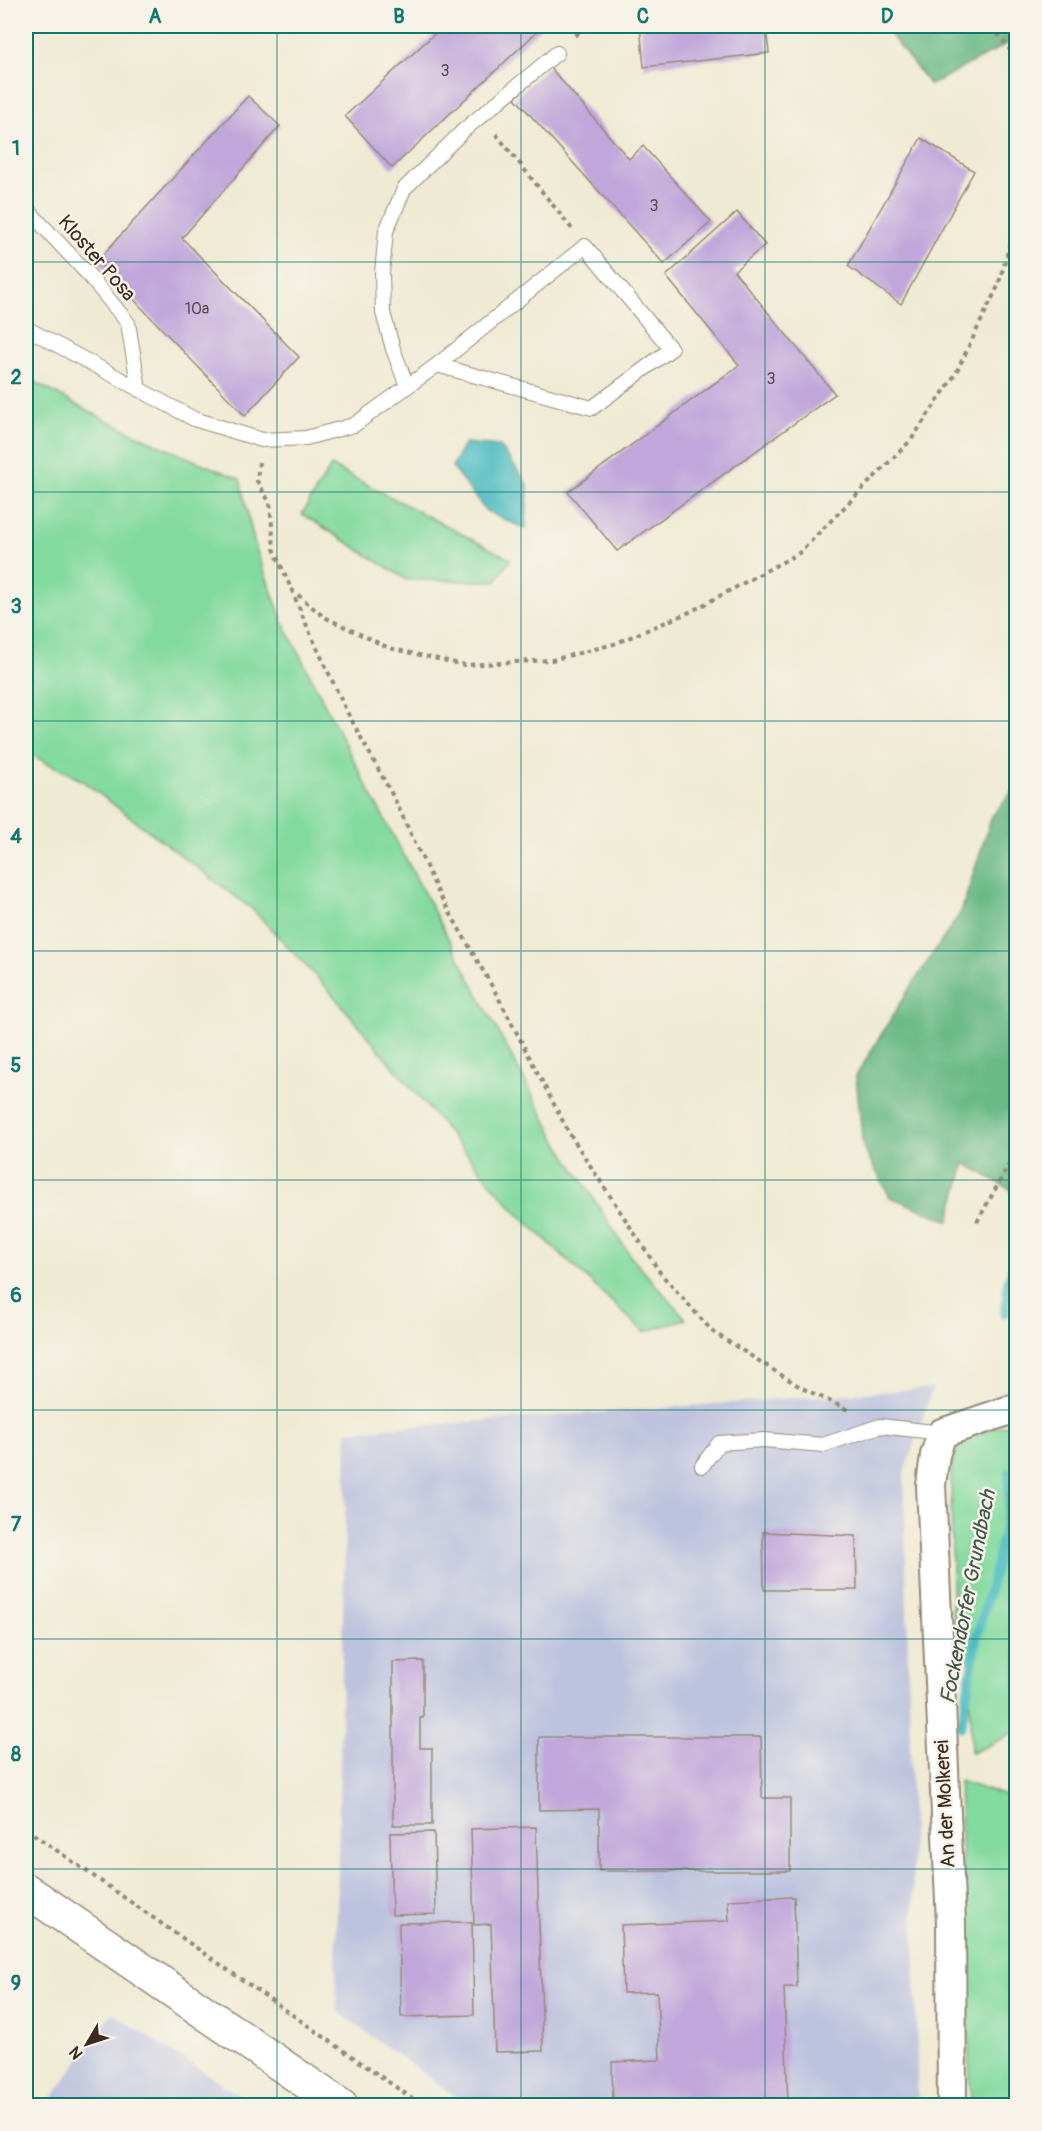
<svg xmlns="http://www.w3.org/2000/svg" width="1042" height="2131" viewBox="0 0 1042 2131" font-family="Pangolin,sans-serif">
	<rect width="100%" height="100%" fill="#f7f3e8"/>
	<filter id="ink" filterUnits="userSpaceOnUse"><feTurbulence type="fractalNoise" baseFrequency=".0167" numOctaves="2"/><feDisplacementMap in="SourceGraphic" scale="12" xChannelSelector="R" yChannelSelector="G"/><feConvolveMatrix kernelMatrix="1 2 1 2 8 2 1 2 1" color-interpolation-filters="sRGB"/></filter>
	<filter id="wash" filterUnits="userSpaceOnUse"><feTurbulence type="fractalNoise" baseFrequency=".008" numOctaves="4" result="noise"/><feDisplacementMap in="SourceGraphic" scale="24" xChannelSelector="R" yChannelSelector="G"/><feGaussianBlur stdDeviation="1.35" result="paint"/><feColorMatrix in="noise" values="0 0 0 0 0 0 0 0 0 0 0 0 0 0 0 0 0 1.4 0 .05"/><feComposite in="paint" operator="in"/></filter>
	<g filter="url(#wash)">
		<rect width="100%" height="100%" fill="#efead3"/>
		<path fill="#bdc3de" d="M933 1388 904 1473 918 2105H467L337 2011 336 1956 347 1431Z
			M112 2013 255 2105H47Z"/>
		<path fill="#83da9e" stroke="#5f825e" stroke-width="1.5" d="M26 377C95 417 166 450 240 479L255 546 282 620 363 779 558 1143 631 1257 686 1319 644 1332 514 1210 327 988 252 909 81 780 26 752Z
			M331 466 510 559V560L496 581 407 580 302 514Z
			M1016 1423V1730L998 1741 971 1753 969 1660 953 1651 951 1467C960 1430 984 1432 1016 1423Z
			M959 1781 1016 1799V2105H971Z"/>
		<path fill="#6aba85" stroke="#527252" stroke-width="1.5" d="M886 26H1011L1016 32V39L930 85 888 32Z
			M1016 787V1193L965 1163 949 1221 890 1197 863 1147 856 1076 906 994 961 912 992 816Z"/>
		<path fill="#4cbbc1" stroke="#447270" stroke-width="1.5" d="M465 443 500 446 528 485 526 529 486 511 452 467Z"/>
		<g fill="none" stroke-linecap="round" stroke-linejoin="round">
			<path stroke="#4cbbc1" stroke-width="9" d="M1005 1313 1008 1279 1016 1260
				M961 1727 977 1637 995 1569 1009 1506V1473"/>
		</g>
		<g id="blocks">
			<path fill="#c0a6da" d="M443 26H543L392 168 345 116Z
				M640 26H766L769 53 644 67Z
				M549 66 629 159 643 146 711 222 664 264 515 98Z
				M248 96 280 126 182 238 299 357 245 416 97 261Z
				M921 138 974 171 901 304 848 266Z
				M737 212 765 245 734 271 835 394 617 551 568 492 739 365 666 276Z
				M763 1532 856 1536 857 1590H764Z
				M423 1661V1718H420V1748H432V1825H393V1662Z
				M539 1737H761L762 1798H790V1871H599V1809L539 1810Z
				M536 1827 543 2051 495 2052 491 1924 474 1925 471 1829Z
				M434 1832 436 1914 392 1915 390 1833Z
				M794 1897 797 1987H784L788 2106H613L612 2062 660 2060 657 1992 623 1993 621 1925 729 1921 728 1900Z
				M472 1922 474 2015 401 2017 399 1923Z"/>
		</g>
	</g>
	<g filter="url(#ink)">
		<use href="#blocks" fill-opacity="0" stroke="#958a78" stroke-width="1.5"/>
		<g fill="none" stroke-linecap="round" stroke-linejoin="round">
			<g stroke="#958a78" stroke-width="16">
				<path id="service" d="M26 208 87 273 128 323 139 390
					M26 328 194 419 262 440 306 438 354 425 437 365 585 246 671 349 592 408 437 365
					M407 386 393 349 383 313 382 273 386 231 404 189 465 129 557 53
					M702 1466 719 1443 764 1440 823 1445 880 1426 942 1433"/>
			</g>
			<g stroke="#958a78" stroke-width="32">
				<path id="minor" d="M952 2106 951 1923 931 1485 935 1455 942 1433 1016 1408"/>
			</g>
			<g stroke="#958a78" stroke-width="36">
				<path id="tertiary" d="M26 1890 341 2106"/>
			</g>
			<path stroke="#958a78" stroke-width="4" stroke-dasharray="4.5 4.5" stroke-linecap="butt" d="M572 26 578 33 573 38
				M992 26 1016 58
				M496 134 572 229
				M259 462 257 481 270 503 274 549 310 633 346 710 395 800 438 892 497 995 569 1133 661 1274 713 1332 802 1388 850 1411
				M291 589 324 617 389 648 464 665 552 660 614 644 692 611 799 553 911 440 955 375 998 286 1016 223
				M977 1222 1016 1152
				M26 1829 423 2106"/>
			<use href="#service" stroke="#fff" stroke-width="14"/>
			<use href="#minor" stroke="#fff" stroke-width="28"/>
			<use href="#tertiary" stroke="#fff" stroke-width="33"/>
		</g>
	</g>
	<path fill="none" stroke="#0f766e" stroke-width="1.5" stroke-opacity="0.55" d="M277 26V2106M521 26V2106M765 26V2106M26 262H1016M26 492H1016M26 721H1016M26 951H1016M26 1180H1016M26 1410H1016M26 1639H1016M26 1869H1016"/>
	<g text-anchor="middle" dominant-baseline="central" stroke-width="5" stroke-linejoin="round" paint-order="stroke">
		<g font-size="16" fill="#5c494d">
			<text x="445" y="71">3</text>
			<text x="654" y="206">3</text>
			<text x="197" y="309">10a</text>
			<text x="771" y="379">3</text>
		</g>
		<g font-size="20" fill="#3b2a1e" stroke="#f7f3e8">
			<text transform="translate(97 258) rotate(49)">Kloster Posa</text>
			<text transform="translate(945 1804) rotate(-93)">An der Molkerei</text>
		</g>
		<g font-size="21" font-style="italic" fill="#40564f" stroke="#f7f3e8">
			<text transform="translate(968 1597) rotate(-79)">Fockendorfer Grundbach</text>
		</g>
	</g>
	<rect width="1042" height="2131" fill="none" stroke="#f7f3e8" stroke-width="66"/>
	<g transform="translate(87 2044) rotate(231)" stroke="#f7f3e8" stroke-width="4.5" paint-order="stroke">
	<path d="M0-4.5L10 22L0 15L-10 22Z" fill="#3b2a1e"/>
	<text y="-9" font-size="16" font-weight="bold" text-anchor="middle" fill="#3b2a1e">N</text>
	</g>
	<rect x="33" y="33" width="976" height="2065" fill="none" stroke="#0f766e" stroke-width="2"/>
	<g font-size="20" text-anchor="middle" font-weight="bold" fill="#0f766e">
		<text x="155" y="23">A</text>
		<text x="399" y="23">B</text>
		<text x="643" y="23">C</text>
		<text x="887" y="23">D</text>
		<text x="16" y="155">1</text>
		<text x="16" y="384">2</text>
		<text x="16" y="613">3</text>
		<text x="16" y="843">4</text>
		<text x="16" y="1072">5</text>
		<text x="16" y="1302">6</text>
		<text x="16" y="1531">7</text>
		<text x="16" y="1761">8</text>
		<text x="16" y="1990">9</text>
	</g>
</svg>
